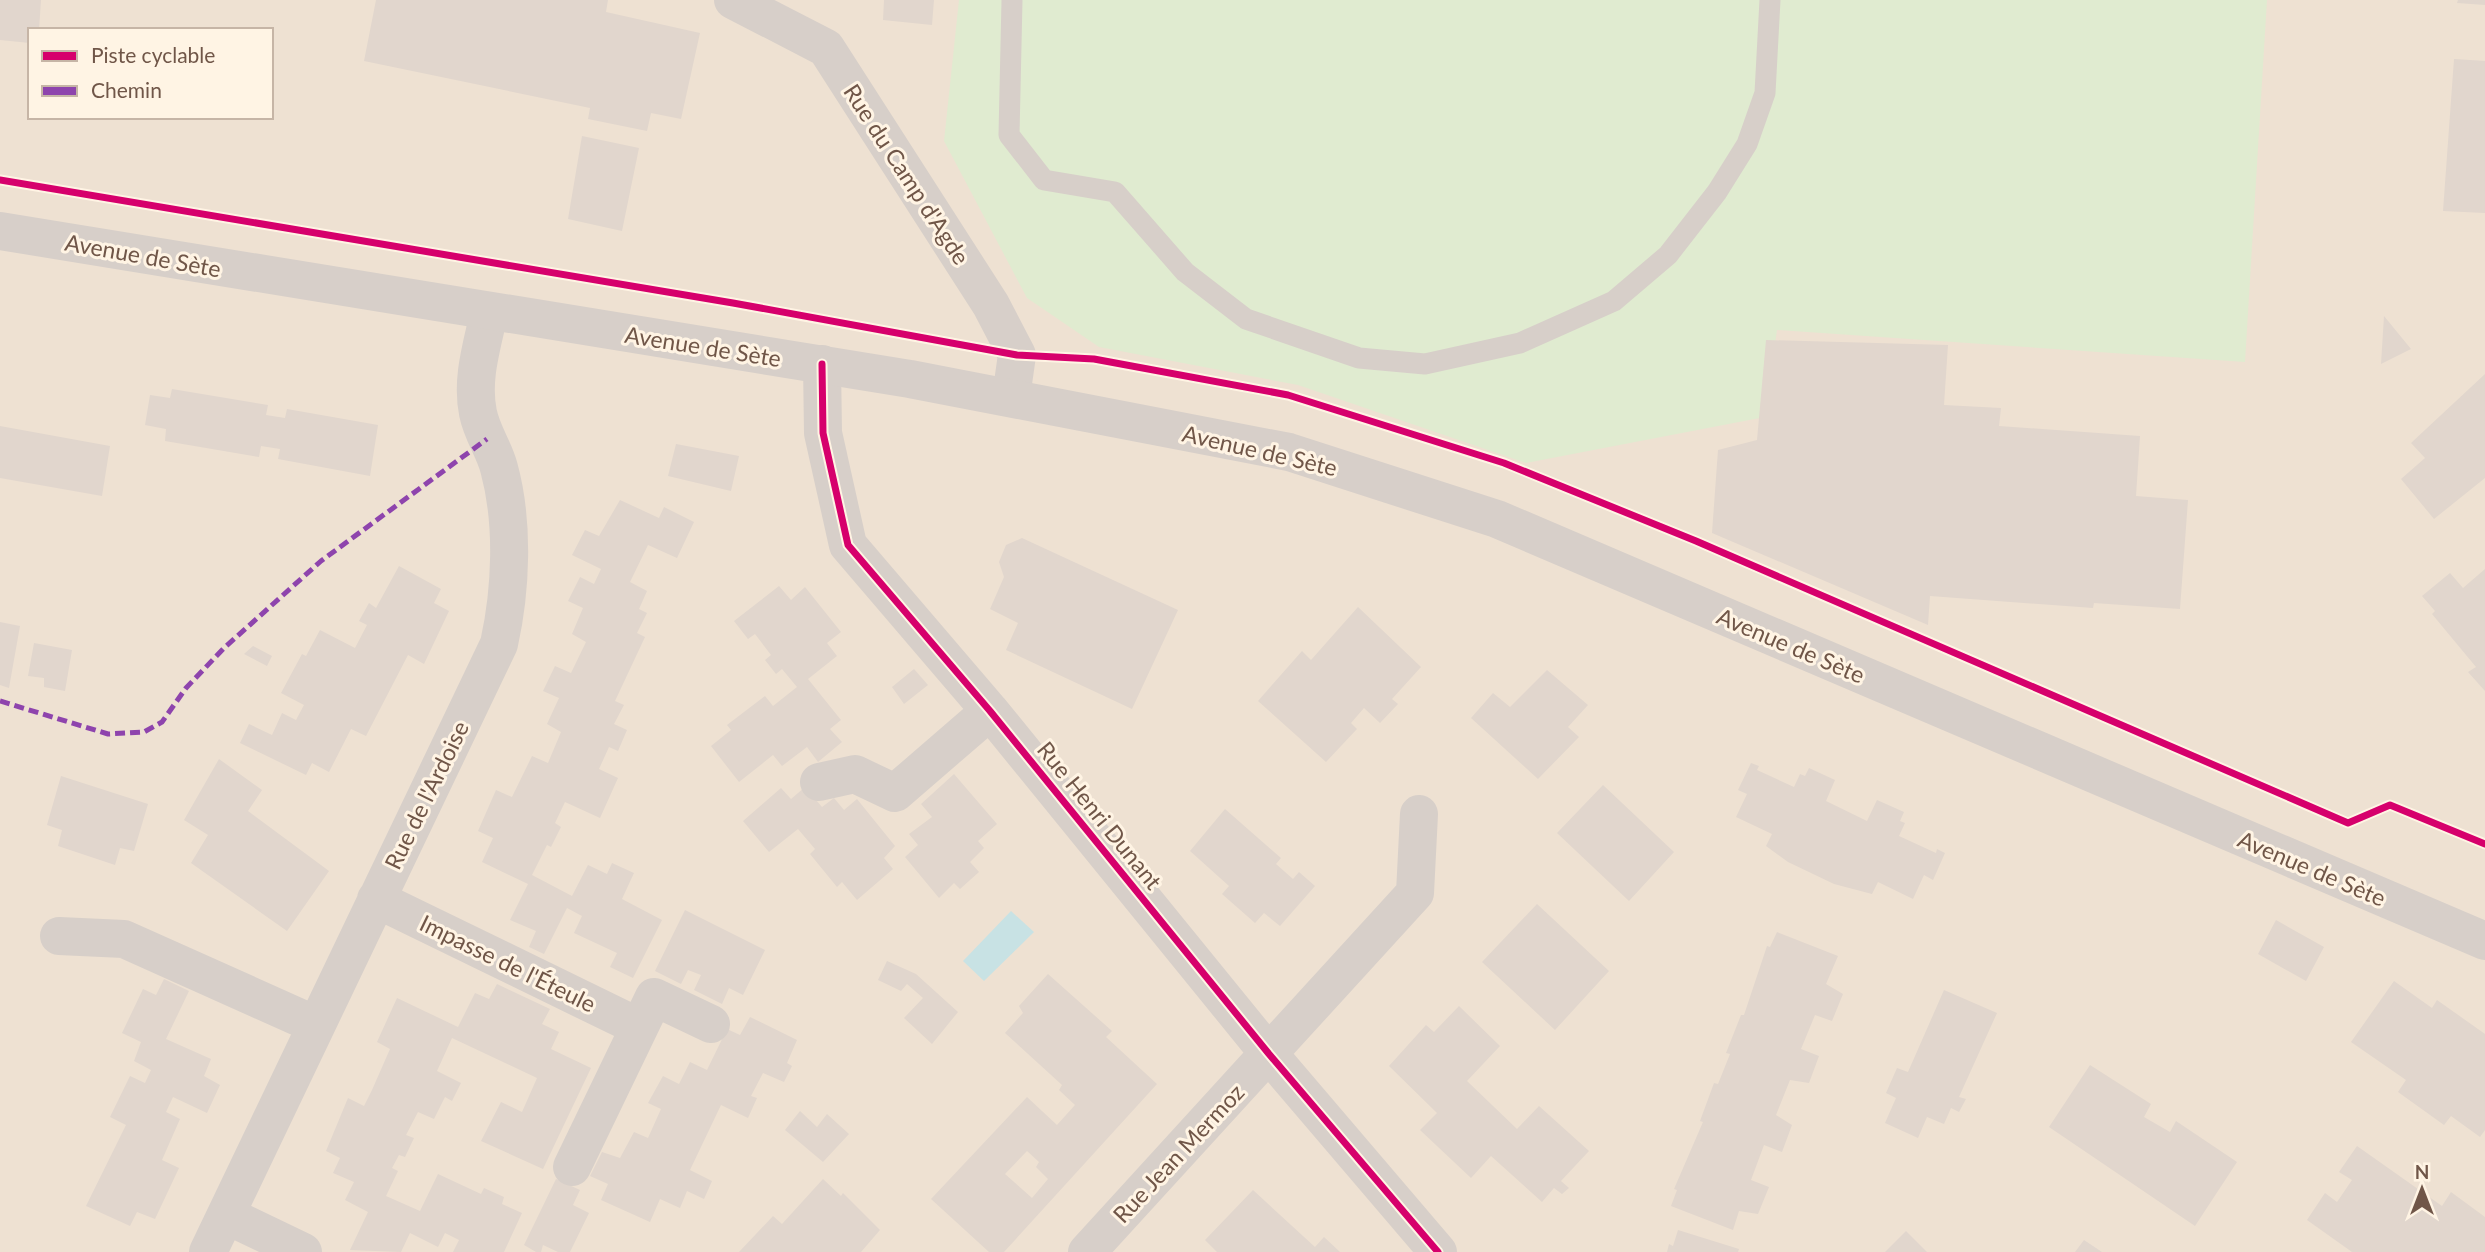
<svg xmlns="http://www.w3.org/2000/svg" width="2485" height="1252" viewBox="0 0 2485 1252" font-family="Lato,sans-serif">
	<rect width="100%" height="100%" fill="#f5efe5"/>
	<path fill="#eee1d2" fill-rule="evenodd" d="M0 0H2485V1252H0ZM30 30H271V117H30Z"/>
	<path fill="#e0ebd0" d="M959 0H2267L2245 362 1777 330 1765 417 1526 463 1298 385 1099 347 1027 298 944 141Z"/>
	<path fill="#c8e2e4" d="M1011 911 1034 932 984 981 963 961Z"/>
	<path fill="#e1d6cd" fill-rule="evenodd" d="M0 0H41L39 30H30V43L0 40Z
		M376 0H608L606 12 700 33 681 119 651 113 647 131 588 119 590 108 364 61Z
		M884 0H934L932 25 883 20Z
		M2458 0H2485V5L2457 3Z
		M2454 59 2485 61V213L2443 211Z
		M582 136 639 148 622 231 568 219Z
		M2384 316 2411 349 2381 364Z
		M1766 340 1948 345 1944 405 2001 408 1999 426 2140 436 2136 496 2188 500 2180 609 2094 603 2093 608 1930 596 1928 625 1712 533 1718 450 1757 440Z
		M2485 374V478L2434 519 2401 479 2425 458 2411 443Z
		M172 389 268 405 266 415 285 418 287 409 378 425 370 476 278 459 280 449 261 446 259 457 165 441 166 429 145 425 150 395 170 398Z
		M0 426 110 446 102 496 0 478Z
		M676 444 739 456 731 491 668 476Z
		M620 500 659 518 664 507 694 522 677 558 648 545 630 582 647 591 639 609 647 613 637 633 645 637 615 701 624 705 614 724 627 730 618 751 609 747 599 769 618 778 600 818 565 802 555 823 561 827 551 847 547 845 532 875 572 896 588 865 607 874 612 863 634 873 622 899 662 920 633 978 610 967 617 953 574 933 582 916 567 908 544 954 529 947 536 931 510 920 528 884 482 862 493 838 478 831 496 790 512 797 532 756 548 763 561 732 547 724 559 698 543 691 555 666 571 673 586 642 572 634 583 608 568 601 580 577 594 584 601 569 572 555 585 530 599 536Z
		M1022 538 1178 610 1132 709 1006 650 1018 623 990 609 1004 577 999 562 1006 545Z
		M399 566 441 589 434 603 449 611 424 664 408 655 366 736 351 729 329 772 312 763 306 775 240 743 249 724 272 735 282 713 296 720 304 705 281 693 302 654 306 656 320 630 355 648 367 625 359 621 369 603 376 608Z
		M2485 569V691L2468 672 2476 667 2432 614 2435 611 2422 596 2450 573 2463 588Z
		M779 586 791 600 805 587 841 632 827 643 837 656 808 679 841 720 830 729 842 742 818 762 807 747 782 766 773 755 739 782 711 746 731 730 727 725 765 696 773 706 797 687 782 669 776 674 765 660 771 655 755 634 748 639 734 621Z
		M1358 607 1421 667 1392 699 1398 704 1380 723 1364 708 1351 723 1357 729 1326 762 1258 701 1302 651 1311 660Z
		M0 622 20 626 9 688 0 685Z
		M34 643 72 650 65 691 44 687V678L28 676Z
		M253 646 272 656 267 666 244 654Z
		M914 669 928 685 904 704 892 687Z
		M1547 670 1588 705 1568 727 1579 737 1538 779 1471 718 1493 693 1510 707Z
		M219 759 262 790 248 811 329 871 287 931 191 863 208 835 184 820Z
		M1751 763 1759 766 1757 770 1794 787 1800 774 1805 776 1809 768 1835 780 1826 801 1867 821 1877 800 1904 812 1900 821 1905 823 1899 836 1936 853 1937 849 1945 853 1933 880 1924 875 1913 899 1878 882 1872 894 1834 884 1788 862 1766 846 1772 834 1736 817 1747 794 1738 790Z
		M954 774 997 824 978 841 984 848 970 862 979 872 960 889 954 883 939 898 905 857 918 845 909 834 932 817 921 804Z
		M61 776 148 804 134 851 120 848 115 865 58 846 62 830 47 825Z
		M1603 785 1674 852 1629 901 1557 833Z
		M805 787 822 807 834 798 844 810 857 799 895 846 884 858 893 869 857 900 842 882 837 887 810 854 815 849 798 829 769 852 743 821 781 788 791 799Z
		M1225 809 1281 858 1276 864 1293 879 1299 872 1315 886 1280 926 1264 913 1255 923 1222 894 1229 886 1190 851Z
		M1537 904 1609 971 1555 1030 1482 962Z
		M685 910 765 950 743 995 729 988 722 1004 694 990 701 975 688 970 681 984 655 971Z
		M2276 920 2324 947 2306 981 2258 954Z
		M1777 932 1838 956 1826 984 1843 994 1832 1021 1815 1015 1801 1049 1819 1056 1809 1083 1790 1080 1776 1115 1792 1125 1782 1152 1764 1145 1751 1180 1769 1187 1758 1214 1739 1211 1733 1230 1671 1206 1677 1190 1674 1189 1703 1122 1700 1121 1714 1083 1718 1084 1730 1054 1726 1053 1741 1015H1744L1767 946 1770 947Z
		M887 961 916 974 958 1012 932 1044 904 1018 923 998 907 984 901 991 878 980Z
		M1048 974 1112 1031 1106 1037 1157 1084 1004 1252H989L931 1199 1027 1097 1057 1125 1075 1105 1059 1090 1062 1085 1005 1033 1023 1013 1019 1006ZM1027 1151 1039 1162 1036 1167 1048 1179 1032 1198 1005 1174Z
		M164 979 189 991 166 1039 211 1059 204 1076 220 1085 207 1113 173 1097 166 1112 180 1119 162 1160 179 1168 155 1219 137 1212 130 1226 86 1206 126 1125 110 1117 130 1076 145 1083 151 1070 134 1061 141 1042 122 1033 143 989 156 995Z
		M2394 981 2432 1008 2437 1000 2485 1034V1130L2480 1137 2451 1116 2444 1125 2398 1092 2406 1080 2351 1042Z
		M497 984 550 1009 542 1024 559 1032 551 1049 591 1068 543 1169 481 1141 501 1102 522 1112 537 1078 452 1038 437 1071 461 1083 452 1101 445 1097 434 1119 418 1112 406 1135 414 1138 405 1157 399 1155 392 1168 398 1171 386 1196 420 1211 438 1174 481 1194 484 1188 504 1197 502 1204 522 1213 504 1252H453L459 1240 445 1233 438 1247 410 1233 401 1252 350 1250 368 1212 345 1200 354 1182 333 1173 340 1158 326 1151 348 1098 364 1106 372 1090 390 1049 377 1042 397 998 458 1027 475 993 489 999Z
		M1944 990 1997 1013 1959 1097 1966 1099 1959 1112 1951 1108 1944 1124 1927 1117 1918 1138 1885 1123 1896 1098 1886 1093 1897 1068 1908 1072Z
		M1459 1006 1500 1046 1467 1081 1517 1129 1539 1106 1589 1151 1561 1181 1569 1188 1562 1194 1554 1188 1542 1202 1491 1156 1471 1178 1420 1130 1437 1113 1389 1066 1426 1025 1434 1032Z
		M750 1017 797 1040 787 1063 792 1066 784 1082 763 1073 751 1096 757 1098 748 1118 721 1105 690 1170 712 1181 704 1199 687 1191 680 1208 660 1199 650 1222 601 1200 608 1184 590 1176 602 1152 620 1158 634 1132 648 1138 661 1109 648 1103 663 1076 679 1084 690 1062 707 1070 727 1029 740 1035Z
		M2090 1065 2151 1104 2144 1117 2170 1132 2176 1121 2237 1162 2195 1226 2049 1127Z
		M800 1111 817 1127 827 1114 849 1134 823 1162 785 1130Z
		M2357 1146 2442 1206 2451 1192 2485 1217V1252H2352L2307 1220 2325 1193 2337 1202 2352 1180 2339 1172Z
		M556 1179 580 1190 573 1205 589 1213 570 1252H558L543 1245 541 1252H536L524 1245Z
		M823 1179 841 1196 843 1193 880 1230 861 1252H739L773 1216 782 1224Z
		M1253 1190 1315 1247 1324 1237 1340 1252H1217L1205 1240Z
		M1678 1230 1739 1249 1738 1252H1667L1669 1244 1673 1246Z
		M1906 1231 1927 1252H1885Z
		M2084 1240 2102 1252H2075Z"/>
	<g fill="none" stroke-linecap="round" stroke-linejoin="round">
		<path stroke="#d7cfc9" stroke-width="21" d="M1012 0 1009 135 1044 180 1115 192 1185 272 1246 319 1359 358 1425 364 1520 343 1614 301 1668 255 1717 192 1747 144 1765 93 1770 0"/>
		<path stroke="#d7cfc9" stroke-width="38" d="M733 0 826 48 991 305 1017 355 1011 397
			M822 364 823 433 848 545 990 711 1269 1054 1438 1252
			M819 782 855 774 895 793 990 711
			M376 899 639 1027
			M59 936 124 939 316 1025
			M572 1167 654 997 711 1024
			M226 1215 303 1252
			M208 1252 499 644C511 590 514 523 499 468 494 449 482 433 478 413 471 379 482 346 489 313
			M1087 1252 1415 893 1419 814"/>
		<path stroke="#d7cfc9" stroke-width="38" d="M0 231 910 379 1289 452 1497 519 2485 941"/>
		<path stroke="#8e44ad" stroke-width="5" stroke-dasharray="10 5" stroke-linecap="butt" d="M0 701 108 734 144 732 162 722 186 688 224 648 321 561 487 439"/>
		<g stroke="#fff4e4" stroke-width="11">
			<path id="cycleway" d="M0 180 733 303 1017 355 1094 359 1288 395 1504 463 1696 541 2348 823 2390 805 2485 844
				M822 364 823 433 848 545 990 711 1269 1054 1438 1252"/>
		</g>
		<use href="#cycleway" stroke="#d6006c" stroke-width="7"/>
	</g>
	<g text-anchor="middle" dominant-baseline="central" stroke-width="6" stroke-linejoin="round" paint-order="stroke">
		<g font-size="23" fill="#705648" stroke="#fff4e4">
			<text transform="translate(907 174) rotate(57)">Rue du Camp d'Agde</text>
			<text transform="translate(143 255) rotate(10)">Avenue de Sète</text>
			<text transform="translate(703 346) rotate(9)">Avenue de Sète</text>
			<text transform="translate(1260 450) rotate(13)">Avenue de Sète</text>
			<text transform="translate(1791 645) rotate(23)">Avenue de Sète</text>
			<text transform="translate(426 795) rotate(-64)">Rue de l'Ardoise</text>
			<text transform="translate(1100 815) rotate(51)">Rue Henri Dunant</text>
			<text transform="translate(2312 868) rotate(23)">Avenue de Sète</text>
			<text transform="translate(508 963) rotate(26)">Impasse de l'Éteule</text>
			<text transform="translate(1178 1153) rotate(-47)">Rue Jean Mermoz</text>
		</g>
	</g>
	<rect x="28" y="28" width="245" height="91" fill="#fff4e4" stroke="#c6b5a6" stroke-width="2"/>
	<rect x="42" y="51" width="35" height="10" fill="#d6006c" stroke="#c6b5a6" stroke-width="2"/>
	<text x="91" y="63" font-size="21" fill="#705648">Piste cyclable</text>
	<rect x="42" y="86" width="35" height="10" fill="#8e44ad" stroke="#c6b5a6" stroke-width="2"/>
	<text x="91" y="98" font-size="21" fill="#705648">Chemin</text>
	<g transform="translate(2422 1189)" stroke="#fff4e4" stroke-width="5" paint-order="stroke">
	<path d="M0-5L12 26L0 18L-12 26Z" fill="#705648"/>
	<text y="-10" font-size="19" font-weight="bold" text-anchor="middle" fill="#705648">N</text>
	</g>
</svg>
